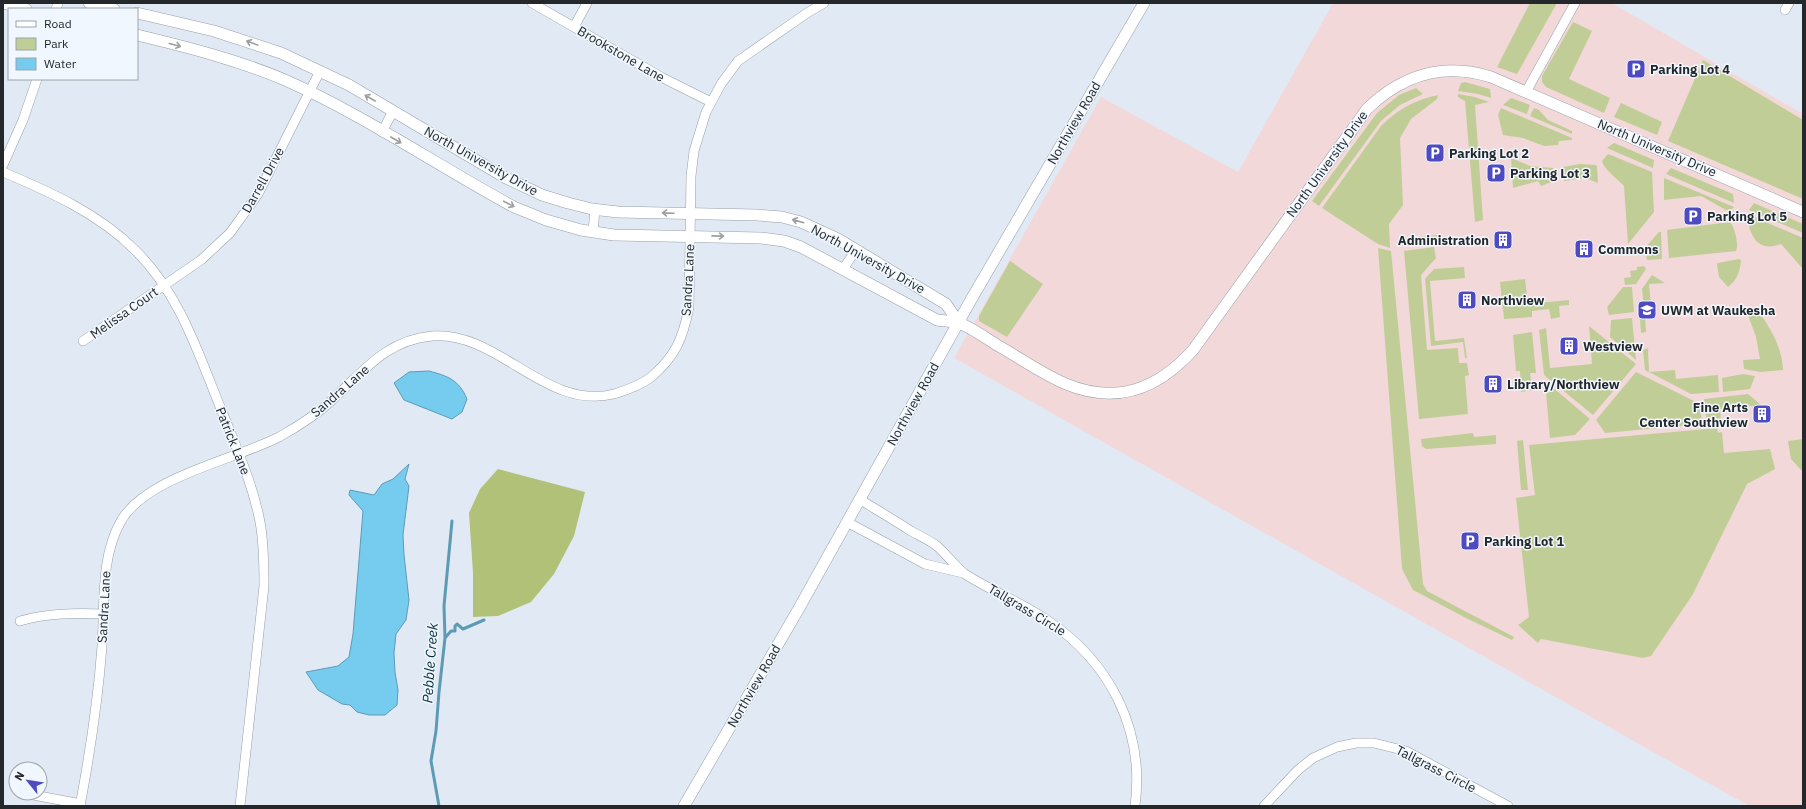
<svg xmlns="http://www.w3.org/2000/svg" width="1806" height="809" viewBox="0 0 1806 809" font-family="'IBM Plex Sans',sans-serif">
	<rect width="100%" height="100%" fill="#e1eaf4"/>
	<path fill="#f3d8d9" d="M1333 3H1612L1803 114V806H1749L954 358 1101 97 1238 172Z"/>
	<path fill="#c1cd96" d="M1530 3H1557L1517 74 1497 67Z
		M1573 22 1592 31 1569 79 1610 98 1604 113 1546 87 1542 82V76Z
		M1703 60 1803 120V199L1668 141Z
		M1465 82 1490 89 1491 98 1478 94 1458 91 1461 83Z
		M1416 88 1423 94 1400 105 1381 121 1319 206 1312 201 1377 113 1399 95Z
		M1458 94 1475 97 1489 102 1475 105 1483 220 1475 222 1465 101 1458 97Z
		M1438 95 1437 99 1411 119 1400 138 1403 205 1389 224 1390 248 1378 244 1322 208 1381 126C1398 109 1415 100 1438 95Z
		M1511 98 1530 105 1527 114 1503 105Z
		M1621 103 1662 122 1657 135 1614 117Z
		M1501 108 1572 138V140L1559 141 1558 145 1544 146 1523 138 1503 135 1498 115Z
		M1534 108 1539 110 1548 120 1572 131V134L1530 116Z
		M1614 143 1654 160 1653 168 1607 148Z
		M1608 154 1652 172 1654 212 1628 244 1624 186C1618 179 1604 170 1602 161Z
		M1511 158 1530 166 1553 168 1554 181 1541 186 1538 181 1513 188Z
		M1580 164 1595 165 1597 166 1598 183 1585 178 1564 181 1563 167Z
		M1671 168 1733 194 1734 203 1666 174Z
		M1664 178 1734 207 1731 210H1726L1701 196 1664 200Z
		M1754 203 1803 224V233L1749 210Z
		M1747 214 1803 238V269L1781 244C1757 253 1749 235 1747 214Z
		M1730 222C1735 228 1739 245 1736 251L1669 258 1667 230Z
		M1659 232H1661L1662 259 1647 260 1645 248Z
		M1437 235 1438 244 1404 246 1405 238Z
		M1434 247 1436 258 1421 275 1427 350 1458 348 1459 363H1467L1469 375 1465 376 1468 414 1419 419 1404 251Z
		M1378 248 1391 251 1423 584 1427 591 1514 637 1512 640 1466 618 1413 590 1402 569Z
		M1739 259 1741 260C1740 272 1737 280 1728 287L1719 277 1717 264 1718 263Z
		M1010 261 1043 284 1007 337 979 321V316Z
		M1644 266 1646 269 1636 284 1625 285 1624 278 1631 277 1630 271 1637 270V267Z
		M1464 267 1465 278 1430 281 1435 341 1464 338 1467 358H1465L1463 342 1431 346 1425 279 1434 269Z
		M1652 275 1665 283 1649 284 1652 316 1645 317 1646 332 1641 333 1640 319 1645 317 1642 289Z
		M1525 279 1528 304 1569 300V305L1559 306 1560 317 1551 319 1549 309 1532 311V317L1504 319 1500 282Z
		M1623 287H1632L1634 312 1609 315 1607 307Z
		M1755 309H1757C1770 328 1782 346 1783 370L1760 372 1744 369 1743 360 1760 359 1756 337 1748 315Z
		M1632 318 1636 360 1610 337 1611 320Z
		M1589 326 1636 364 1593 415 1544 375 1539 330 1546 328 1550 368 1592 364Z
		M1532 332 1536 373H1530L1532 390 1521 392 1520 371H1516L1513 335Z
		M1648 348 1649 372 1675 370 1676 379 1718 375 1719 392 1691 394 1645 370 1643 350Z
		M1636 372 1700 404 1702 424 1605 433 1596 420Z
		M1743 374 1755 376 1750 389 1723 392 1722 378Z
		M1545 381 1590 419 1575 435 1550 438Z
		M1748 394 1761 405 1720 409 1721 420 1707 422 1704 399Z
		M1717 428 1718 433 1722 432 1724 453 1770 449 1775 469 1747 484 1693 594 1651 656 1643 658 1541 639 1538 643 1518 625 1529 617 1516 498 1535 495 1529 445Z
		M1473 433 1474 437 1496 435V444L1426 449 1422 446 1421 439Z
		M1803 439V472L1791 459 1788 441Z
		M1523 440 1528 490H1521L1517 441Z"/>
	<path fill="#b2c178" d="M498 469 585 492 574 536 554 574 531 602 498 616 473 617V573L469 513 480 489Z"/>
	<path fill="#75ccef" stroke="#5d9bb4" d="M429 371C448 376 459 380 467 399L462 412 452 419 404 400 394 383 409 372Z
		M409 464 405 479 409 486 403 535 404 555 409 600 406 620 396 634 394 653 395 672 398 690 397 705 385 715H369L357 712 350 705 342 704 318 690 306 672 338 666 349 657 353 634 363 511 349 495 350 490 374 495 382 484 393 479Z"/>
	<g fill="none" stroke-linecap="round" stroke-linejoin="round">
		<path stroke="#5d9bb4" stroke-width="3" d="M445 638 451 631H455V626L457 624 463 629 484 620
			M439 806 431 761 436 731 439 692 445 638 444 606 452 521"/>
		<g stroke="#969fa8" stroke-width="10">
			<path id="minor" d="M532 3 663 78 711 102
				M56 9 58 3
				M1785 10 1789 3
				M574 27 587 3
				M1526 92 1575 3
				M382 132 393 111
				M3 165 23 120 37 79
				M3 172C50 192 98 213 135 250 181 295 199 356 223 414 237 449 253 485 260 522 264 543 264 565 264 586L240 806
				M593 232 595 209
				M843 269 856 250
				M83 341 201 260 230 233 258 194 320 71
				M859 499C877 510 894 520 911 531 920 536 929 540 937 546 947 555 955 566 965 574 991 591 1021 602 1047 620 1110 662 1145 730 1135 806
				M847 522 925 564 963 573
				M20 621C47 613 75 613 104 614
				M23 793 81 804
				M80 806C90 753 98 700 102 646 105 604 100 558 121 521 146 477 234 460 279 437 297 427 316 415 331 401 363 372 386 340 432 336 499 331 545 411 614 394 627 390 639 386 650 378 675 357 683 339 689 307L691 176 694 151 706 112 721 84 738 61 807 13 824 3
				M1264 806 1298 770 1313 758 1337 747 1356 743H1374L1406 751 1508 806"/>
		</g>
		<g stroke="#969fa8" stroke-width="12">
			<path id="tertiary" d="M3 3 26 9
				M89 3 114 9
				M137 13 214 31 281 53 349 85 506 178 542 195 568 203 592 209 618 212 757 215 782 217 801 222 838 239 946 304 959 323
				M137 35C187 47 238 60 285 80 364 115 438 166 514 207L546 220 581 230 614 235 761 238 784 241 801 247 937 320C943 321 951 321 958 323 968 325 987 339 997 345 1020 358 1042 374 1066 384 1117 405 1158 389 1193 350L1367 109C1402 75 1444 62 1491 77L1803 212
				M684 806 798 610 972 298 1144 3"/>
		</g>
		<use href="#minor" stroke="#fff" stroke-width="9"/>
		<use href="#tertiary" stroke="#fff" stroke-width="11"/>
	</g>
	<defs><path id="oneway-shaft" d="M-6 0H5M1.5-3L5.5 0L1.5 3" fill="none" stroke-width="1.6" stroke-linecap="round" stroke-linejoin="round"/></defs>
	<g stroke="#9c9ea0">
		<use href="#oneway-shaft" transform="translate(252 43) rotate(-160)"/>
		<use href="#oneway-shaft" transform="translate(175 45) rotate(15)"/>
		<use href="#oneway-shaft" transform="translate(370 98) rotate(-150)"/>
		<use href="#oneway-shaft" transform="translate(396 140) rotate(30)"/>
		<use href="#oneway-shaft" transform="translate(509 204) rotate(28)"/>
		<use href="#oneway-shaft" transform="translate(668 213) rotate(-178)"/>
		<use href="#oneway-shaft" transform="translate(798 221) rotate(-164)"/>
		<use href="#oneway-shaft" transform="translate(718 236) rotate(1)"/>
	</g>
	<defs>
		<g id="parking-square" transform="scale(1)"><rect x="-9" y="-9" width="18" height="18" rx="4" fill="#4e4ac1" stroke="#f0f7ff"/><path d="M-3.5-5.5H1a3.5 3.5 0 0 1 0 7H-1V5.5H-3.5ZM-1-3.4V-.6H.8a1.4 1.4 0 0 0 0-2.8Z" fill="#fff"/></g>
		<g id="building-square" transform="scale(1)"><rect x="-9" y="-9" width="18" height="18" rx="4" fill="#4e4ac1" stroke="#f0f7ff"/><path d="M-4-6H4V6H1V3H-1V6H-4ZM-2.5-4.3h1.7v1.8h-1.7ZM.8-4.3h1.7v1.8H.8ZM-2.5-1h1.7V.8h-1.7ZM.8-1h1.7V.8H.8Z" fill="#fff"/></g>
		<g id="school-square" transform="scale(1)"><rect x="-9" y="-9" width="18" height="18" rx="4" fill="#4e4ac1" stroke="#f0f7ff"/><path d="M0-5L7-2L0 1L-7-2ZM-4 1L0 2.5L4 1V4Q0 6-4 4Z" fill="#fff"/></g>
	</defs>
	<g fill-rule="evenodd">
		<use href="#parking-square" x="1636" y="69"/>
		<use href="#parking-square" x="1435" y="153"/>
		<use href="#parking-square" x="1496" y="173"/>
		<use href="#parking-square" x="1693" y="216"/>
		<use href="#building-square" x="1503" y="240"/>
		<use href="#building-square" x="1584" y="249"/>
		<use href="#building-square" x="1467" y="300"/>
		<use href="#school-square" x="1647" y="310"/>
		<use href="#building-square" x="1569" y="346"/>
		<use href="#building-square" x="1493" y="384"/>
		<use href="#building-square" x="1762" y="414"/>
		<use href="#parking-square" x="1470" y="541"/>
	</g>
	<g text-anchor="middle" dominant-baseline="central" stroke-width="3" stroke-linejoin="round" paint-order="stroke">
		<g font-size="13" fill="#24282b" stroke="#f0f7ff">
			<text transform="translate(621 54) rotate(30)">Brookstone Lane</text>
			<text transform="translate(1074 123) rotate(-60)">Northview Road</text>
			<text transform="translate(1657 148) rotate(23)">North University Drive</text>
			<text transform="translate(481 161) rotate(29)">North University Drive</text>
			<text transform="translate(1327 164) rotate(-54)">North University Drive</text>
			<text transform="translate(263 180) rotate(-61)">Darrell Drive</text>
			<text transform="translate(868 259) rotate(29)">North University Drive</text>
			<text transform="translate(688 280) rotate(-87)">Sandra Lane</text>
			<text transform="translate(124 313) rotate(-35)">Melissa Court</text>
			<text transform="translate(340 391) rotate(-41)">Sandra Lane</text>
			<text transform="translate(913 404) rotate(-61)">Northview Road</text>
			<text transform="translate(233 441) rotate(68)">Patrick Lane</text>
			<text transform="translate(104 607) rotate(-87)">Sandra Lane</text>
			<text transform="translate(1027 610) rotate(31)">Tallgrass Circle</text>
			<text transform="translate(754 686) rotate(-60)">Northview Road</text>
			<text transform="translate(1436 769) rotate(27)">Tallgrass Circle</text>
		</g>
		<g font-size="13" font-weight="bold" fill="#24282b" stroke="#f0f7ff" text-anchor="start">
			<text x="1650" y="69">Parking Lot 4</text>
			<text x="1449" y="153">Parking Lot 2</text>
			<text x="1510" y="173">Parking Lot 3</text>
			<text x="1707" y="216">Parking Lot 5</text>
			<text x="1489" y="240" text-anchor="end">Administration</text>
			<text x="1598" y="249">Commons</text>
			<text x="1481" y="300">Northview</text>
			<text x="1661" y="310">UWM at Waukesha</text>
			<text x="1583" y="346">Westview</text>
			<text x="1507" y="384">Library/Northview</text>
			<text x="1748" y="407" text-anchor="end">Fine Arts<tspan x="1748" dy="15">Center Southview</tspan></text>
			<text x="1484" y="541">Parking Lot 1</text>
		</g>
		<g font-size="14" font-style="italic" fill="#05303e" stroke="#f0f7ff">
			<text transform="translate(430 663) rotate(-86)">Pebble Creek</text>
		</g>
	</g>
	<rect width="1806" height="809" fill="none" stroke="#24282b" stroke-width="8"/>
	<rect x="8" y="8" width="130" height="72" fill="#f0f7ff" stroke="#9ea4aa"/>
	<rect x="16" y="21" width="20" height="6" fill="#ffffff" stroke="#9ea4aa"/>
	<text x="44" y="28" font-size="12" fill="#24282b">Road</text>
	<rect x="16" y="38" width="20" height="12" fill="#c1cd96" stroke="#9ea4aa"/>
	<text x="44" y="48" font-size="12" fill="#24282b">Park</text>
	<rect x="16" y="58" width="20" height="12" fill="#75ccef" stroke="#9ea4aa"/>
	<text x="44" y="68" font-size="12" fill="#24282b">Water</text>
	<g transform="translate(28 781) rotate(300)"><circle r="19" fill="#f0f7ff" stroke="#9ea4aa"/>
	<path d="M0-3L7 15L0 10L-7 15Z" fill="#4e4ac1"/>
	<text y="-6" font-size="11" font-weight="bold" text-anchor="middle" fill="#24282b">N</text>
	</g>
</svg>
